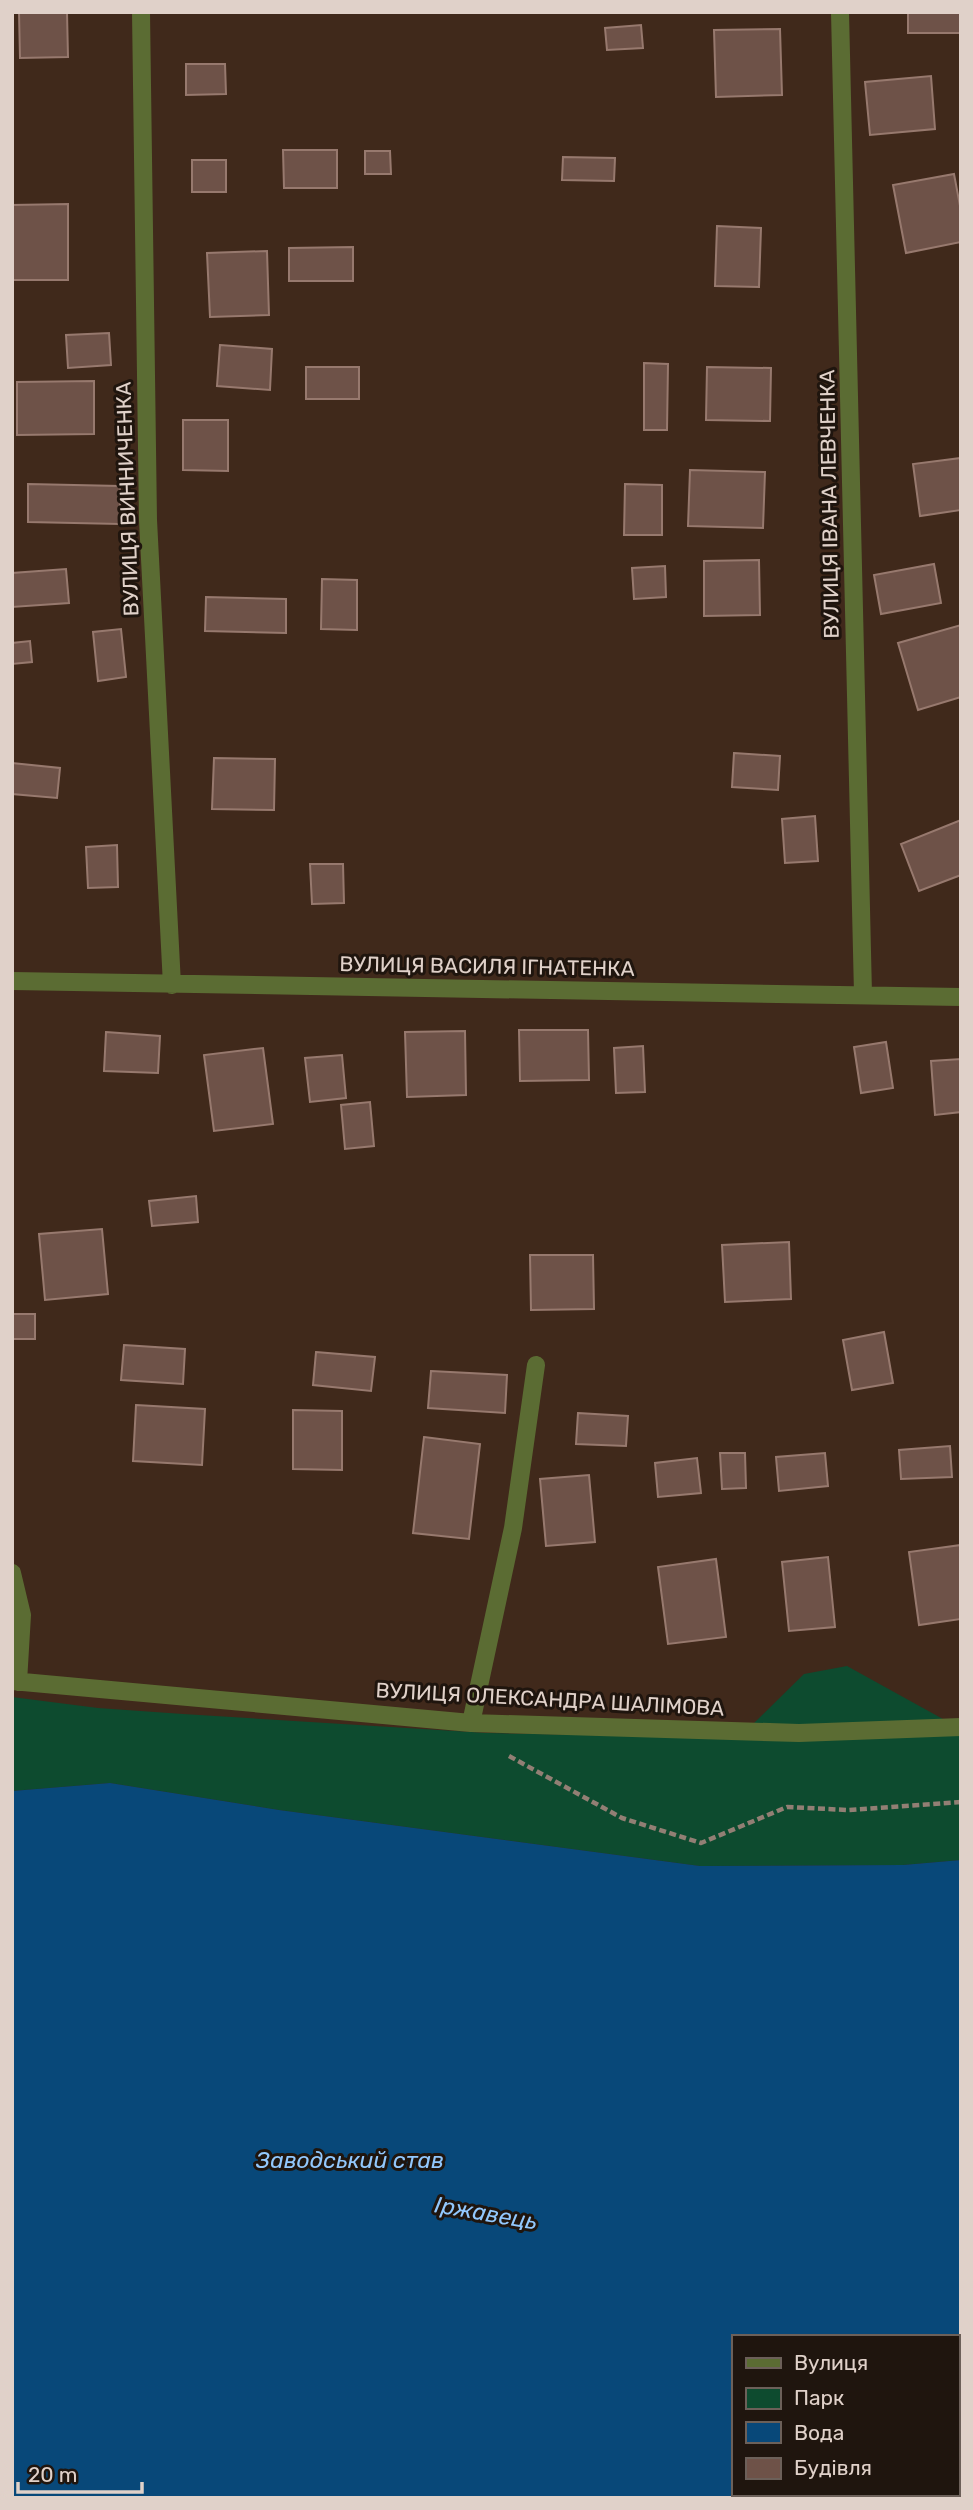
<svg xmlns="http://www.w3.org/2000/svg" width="973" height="2510" viewBox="0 0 973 2510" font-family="Rubik,sans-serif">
	<rect width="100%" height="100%" fill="#40291b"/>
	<path fill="#0d4b2f" d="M847 1666 961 1729V1860L903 1865 700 1866 279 1810 110 1783 12 1791V1697L98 1708 183 1714 487 1733 744 1738 754 1723 804 1674Z"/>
	<path fill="#084879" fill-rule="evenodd" d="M110 1783 279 1810 700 1866 903 1865 961 1860V2498H12V1791ZM733 2337H957V2494H733Z"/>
	<path fill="#6e5248" stroke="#97796e" stroke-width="2" d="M19 12H67L68 57 20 58Z
		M908 12H961V33H908Z
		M641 25 643 48 607 50 605 28Z
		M780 29 782 95 716 97 714 30Z
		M186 64H225L226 94 186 95Z
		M931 76 935 129 870 135 865 82Z
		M283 150H337V188H284Z
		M365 151H390L391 174H365Z
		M563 157 615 158 614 181 562 180Z
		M192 160H226V192H192Z
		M954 174 961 211V242L906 253 893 185Z
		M68 204V280H12V205Z
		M717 226 761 228 759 287 715 286Z
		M353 247V281H289V248Z
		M267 251 269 315 210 317 207 253Z
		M109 333 111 365 68 368 66 335Z
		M220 345 272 349 270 390 217 386Z
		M644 363 668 364 667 430H644Z
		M306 367H359V399H306Z
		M707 367 771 368 770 421 706 420Z
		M94 381V434L17 435V382Z
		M183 420H228V471L183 470Z
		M961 458V510L920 516 913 464Z
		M690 470 765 472 763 528 688 526Z
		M28 484 120 486V524L28 522Z
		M625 484 662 485V535H624Z
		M759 560 760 615 704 616V561Z
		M934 564 941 603 881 614 874 575Z
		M665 566 666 597 634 599 632 568Z
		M66 569 69 603 12 607V573Z
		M322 579 357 580V630L321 629Z
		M206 597 286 599V633L205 631Z
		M961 625V697L918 710 898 643Z
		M121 629 126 677 98 681 93 632Z
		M30 641 32 662 12 664V643Z
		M734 753 780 756 778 790 732 787Z
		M214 758 275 759 274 810 212 809Z
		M12 763 60 768 57 798 12 794Z
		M815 816 818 861 785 863 782 819Z
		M961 820V875L919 891 901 844Z
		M117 845 118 887 88 888 86 847Z
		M310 864H343L344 903 312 904Z
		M519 1030H588L589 1080 520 1081Z
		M465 1031 466 1095 407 1097 405 1032Z
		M106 1032 160 1036 158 1073 104 1071Z
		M886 1042 893 1088 861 1093 854 1047Z
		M643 1046 645 1092 616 1093 614 1048Z
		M263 1048 273 1124 214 1131 204 1055Z
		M342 1055 346 1098 310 1102 305 1058Z
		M961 1059V1112L935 1115 931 1061Z
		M370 1102 374 1146 345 1149 341 1105Z
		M196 1196 198 1222 152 1226 149 1201Z
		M102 1229 108 1294 45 1300 39 1234Z
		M789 1242 791 1299 725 1302 722 1245Z
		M530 1255H593L594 1309 531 1310Z
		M12 1314H35V1339H12Z
		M884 1332 893 1383 852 1390 843 1340Z
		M124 1345 185 1349 183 1384 121 1380Z
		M316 1352 375 1357 371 1391 313 1385Z
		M431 1371 507 1375 505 1413 428 1408Z
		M136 1405 205 1409 202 1465 133 1461Z
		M293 1410 342 1411V1470L293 1469Z
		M578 1413 628 1416 626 1446 576 1444Z
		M424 1437 480 1444 469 1539 413 1533Z
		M950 1446 952 1477 901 1479 899 1450Z
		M720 1453H745L746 1488 722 1489Z
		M825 1453 828 1486 779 1491 776 1457Z
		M697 1458 701 1493 658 1497 655 1463Z
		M589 1475 595 1542 546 1546 540 1479Z
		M961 1545V1619L919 1625 909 1552Z
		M828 1557 835 1627 789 1631 782 1562Z
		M716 1559 726 1637 668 1644 658 1567Z"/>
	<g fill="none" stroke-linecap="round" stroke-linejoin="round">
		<path stroke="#927f74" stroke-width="4.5" stroke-dasharray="7 3.5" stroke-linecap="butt" d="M509 1756 622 1818 701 1843 787 1807 848 1810 961 1802"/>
		<path stroke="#5b6c33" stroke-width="18" d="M141 12 148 520 172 985
			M840 12 863 994
			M12 981 961 997
			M12 1573 22 1615 18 1682
			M12 1681 471 1723 799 1733 961 1727
			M471 1723 513 1528 536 1365"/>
	</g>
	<g text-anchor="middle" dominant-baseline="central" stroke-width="6" stroke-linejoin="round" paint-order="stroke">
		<g font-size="21" fill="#e0d1c9" stroke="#1f150e">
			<text transform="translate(127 499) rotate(-92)">ВУЛИЦЯ ВИННИЧЕНКА</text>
			<text transform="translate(829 504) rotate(-91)">ВУЛИЦЯ ІВАНА ЛЕВЧЕНКА</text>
			<text transform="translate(487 966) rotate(1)">ВУЛИЦЯ ВАСИЛЯ ІГНАТЕНКА</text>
			<text transform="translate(550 1699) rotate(3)">ВУЛИЦЯ ОЛЕКСАНДРА ШАЛІМОВА</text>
		</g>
		<g font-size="23" font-style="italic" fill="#92c8fd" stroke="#1f150e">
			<text x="350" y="2160">Заводський став</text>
			<text transform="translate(486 2213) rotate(10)">Іржавець</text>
		</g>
	</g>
	<rect width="973" height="2510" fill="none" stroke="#e0d1c9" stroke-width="28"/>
	<rect x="732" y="2335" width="228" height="161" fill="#1f150e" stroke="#6c6059" stroke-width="2"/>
	<rect x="746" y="2358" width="35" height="10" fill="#5b6c33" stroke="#6c6059" stroke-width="2"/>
	<text x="794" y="2370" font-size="21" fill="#e0d1c9">Вулиця</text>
	<rect x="746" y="2388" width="35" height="21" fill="#0d4b2f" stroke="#6c6059" stroke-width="2"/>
	<text x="794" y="2405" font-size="21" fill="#e0d1c9">Парк</text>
	<rect x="746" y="2422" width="35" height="21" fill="#084879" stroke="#6c6059" stroke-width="2"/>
	<text x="794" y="2440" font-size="21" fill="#e0d1c9">Вода</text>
	<rect x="746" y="2458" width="35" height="21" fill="#6e5248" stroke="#6c6059" stroke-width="2"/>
	<text x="794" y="2475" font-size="21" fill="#e0d1c9">Будівля</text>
	<path d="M18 2482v10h124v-10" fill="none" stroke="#e0d1c9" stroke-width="3.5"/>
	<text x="28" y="2482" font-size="21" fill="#e0d1c9" stroke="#1f150e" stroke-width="5" paint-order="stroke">20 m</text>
</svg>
